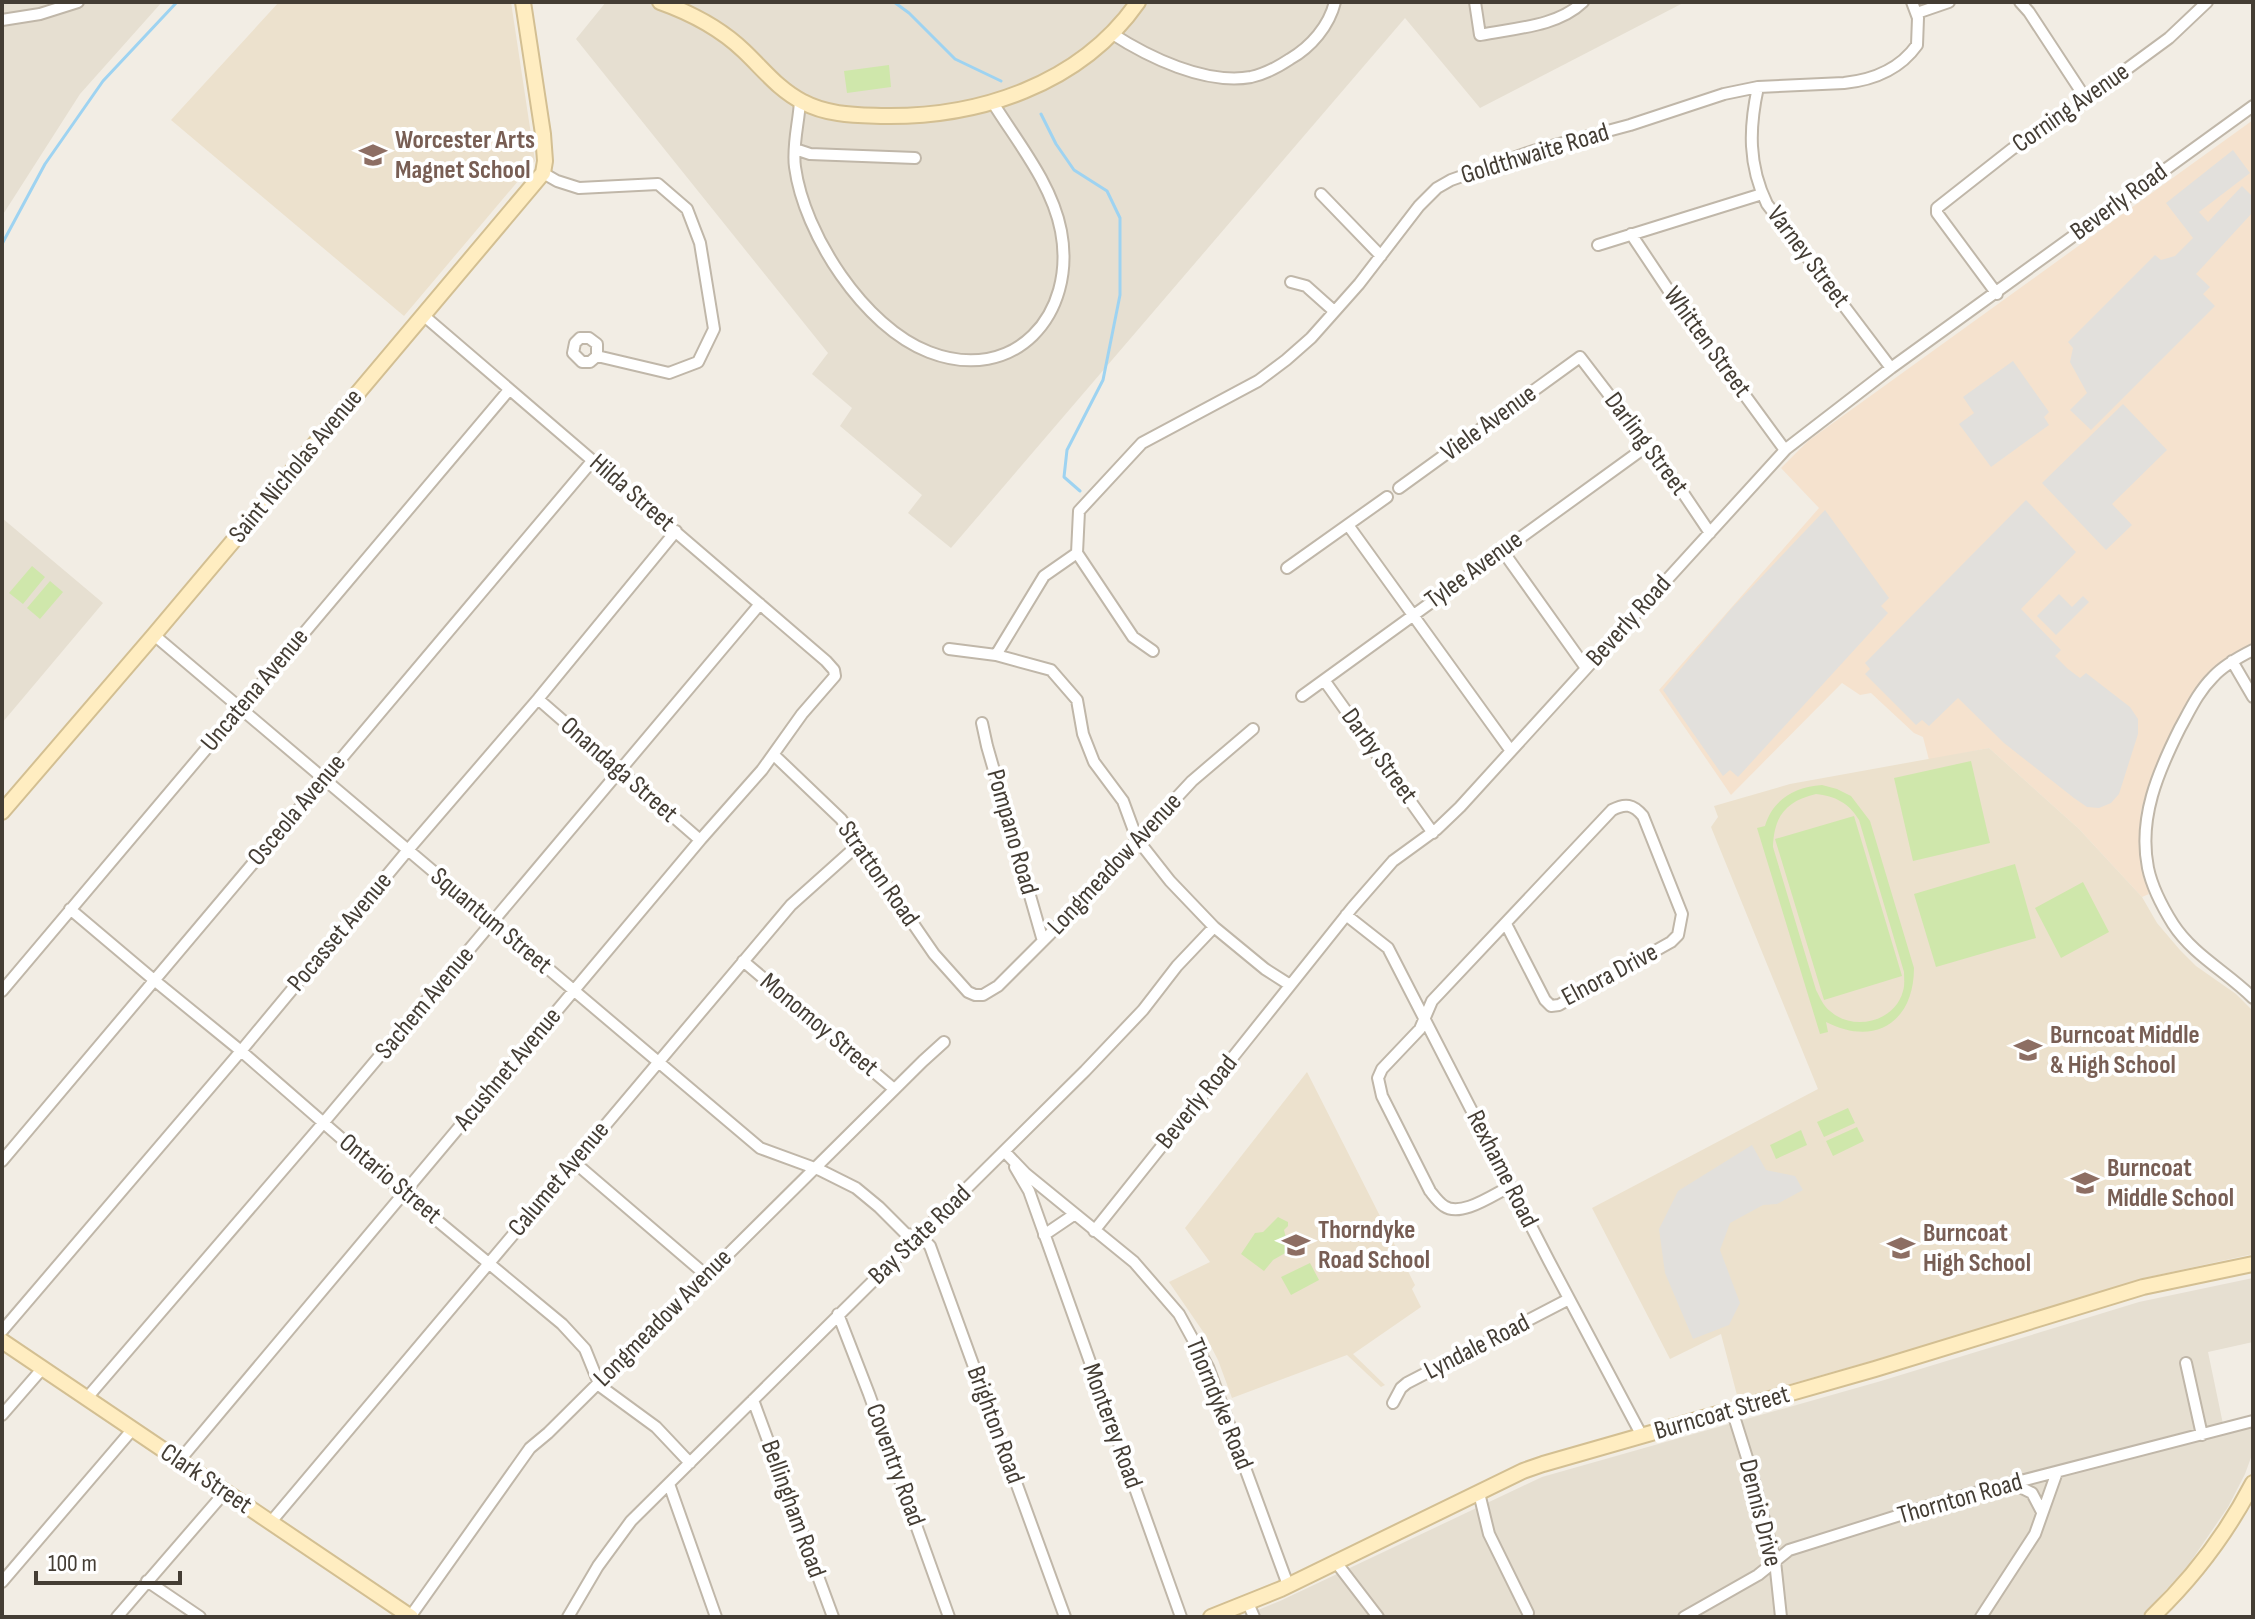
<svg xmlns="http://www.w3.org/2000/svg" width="2255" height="1619" viewBox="0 0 2255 1619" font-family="'Sofia Sans Condensed',sans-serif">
	<rect width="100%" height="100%" fill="#f2ede4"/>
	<path fill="#e6dfd1" d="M2 2H162L80 94 2 216Z
		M606 2H1685L1480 108 1405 18 951 548 908 513 922 495 840 426 852 408 812 374 828 353 576 39Z
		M2 518 103 603 2 723Z
		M2253 1278V1342L2208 1352 2223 1424 2253 1415V1452L2245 1474 2228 1507 2187 1567 2141 1617H1241L1280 1601 1542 1477 1881 1381 2139 1302Z"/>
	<path fill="#f5e2ce" d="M2253 120V642L2220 664 2201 680 2187 702 2148 786 2141 811 2139 837 2141 864 2149 894 2142 897 2079 829 1989 748 1929 760 1923 737 1914 733 1871 693 1860 695 1842 683 1731 795 1659 690 1819 508 1781 468 1808 441Z"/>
	<path fill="#ece1cd" d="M279 2H511L535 161 404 316 171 120Z
		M1989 748 2079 829 2142 897 2157 923 2180 950 2196 966 2236 994 2253 1011V1254L2144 1278 1987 1328 1738 1399 1721 1334 1670 1359 1592 1208 1818 1089 1711 827 1718 817 1714 806 1790 784Z
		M1307 1072 1415 1285 1412 1289 1421 1307 1353 1354 1385 1385 1381 1387 1347 1355 1232 1398 1218 1360 1204 1333 1169 1282 1210 1262 1185 1228Z"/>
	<path fill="#cfe7ab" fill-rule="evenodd" d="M889 65 891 87 847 93 844 71Z
		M32 566 45 577 23 604 9 593Z
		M50 581 63 592 40 619 27 608Z
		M1971 761 1990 843 1913 861 1894 778Z
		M1822 785 1837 789 1851 796 1870 821 1914 968C1914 1022 1875 1047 1826 1022L1828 1032 1820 1034 1757 828 1765 826C1773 799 1795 787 1822 785ZM1816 794C1835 796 1849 803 1859 820L1904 972C1904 978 1905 985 1903 991 1895 1022 1853 1032 1830 1011 1823 1006 1820 997 1816 990L1773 847C1774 816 1786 801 1816 794Z
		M1854 816 1902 976 1824 1000 1775 839Z
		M2015 864 2036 938 1936 967 1914 894Z
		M2083 882 2109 932 2061 958 2035 908Z
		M1848 1108 1855 1123 1824 1137 1817 1122Z
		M1857 1127 1864 1141 1833 1156 1826 1141Z
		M1801 1130 1807 1145 1776 1159 1770 1145Z
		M1278 1217 1288 1222V1226L1284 1230 1288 1246 1287 1252 1273 1260 1264 1271 1241 1254 1255 1233 1263 1232Z
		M1310 1263 1319 1280 1291 1295 1281 1277Z"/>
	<path fill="#e2e0dc" d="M2233 150 2250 173 2199 212 2208 222 2242 186 2253 197V212L2196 274 2210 287 2203 294 2215 306 2091 430 2070 410 2087 393 2070 362 2073 348 2068 342 2155 255 2161 260 2175 256 2193 238 2166 203Z
		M2013 361 2049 412 2044 417 2049 425 1991 467 1959 424 1974 413 1963 397Z
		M2123 404 2167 450 2112 504 2132 525 2106 550 2042 483Z
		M2026 500 2076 552 2021 609 2061 650 2055 656 2068 669 2080 678 2086 673 2130 707 2138 719V734L2119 794 2111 803 2099 808 2087 807 2074 798 2004 743 1958 698 1929 726 1922 720 1916 725 1865 674 1870 669 1865 663Z
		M1825 510 1889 598 1881 606 1888 613 1738 777 1730 770 1723 776 1663 690 1731 609Z
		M2059 594 2072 607 2083 596 2089 602 2056 635 2037 616Z
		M1752 1145 1766 1170 1795 1176 1803 1190 1777 1204 1763 1205 1730 1223 1720 1250 1740 1303 1729 1325 1693 1339 1665 1273 1659 1229 1678 1191Z"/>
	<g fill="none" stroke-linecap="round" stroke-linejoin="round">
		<path stroke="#9ed3f1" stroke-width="3" d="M894 2 909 13 955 59 1001 81
			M1041 114 1056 144 1074 170 1107 191 1120 218V295L1103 380 1067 450 1064 477 1080 491
			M2 244 45 164 103 81 177 2"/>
		<g stroke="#c0b7a9" stroke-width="14">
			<path id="street" d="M1475 2 1480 35C1514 28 1557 27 1583 2
				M2020 2 2029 12 2086 99
				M1917 13 1949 2
				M2 20 40 14 78 2
				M1111 33C1148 57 1205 85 1251 77 1265 74 1278 67 1290 59 1311 47 1329 26 1335 2
				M1758 87C1749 128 1748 165 1767 204L1891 368
				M800 101C799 122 792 146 795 167 804 234 864 327 929 352 1014 385 1077 315 1061 231 1052 184 1018 143 993 103
				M795 149 810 154 915 158
				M543 173 557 181 579 188 658 184 687 209 700 243 714 329 698 362 669 373 597 356 590 362H582L573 353 575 343 580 338H589L597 344V356
				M1321 194 1381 256
				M1631 234 1673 297 1785 450
				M1598 245 1762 194
				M1291 282 1306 286 1334 311
				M1997 294 1937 213V208L2012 149 2072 112 2086 99 2169 38 2207 2
				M1399 488 1580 357 1675 481 1710 533
				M1348 525 1511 751
				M1502 550 1586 668
				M1077 553 1133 637 1153 651
				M1287 568 1387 497
				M154 635 760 1148 820 1170 856 1188 879 1207 906 1234 920 1236 930 1246 1065 1617
				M949 649 996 655 1051 670 1077 700 1083 734 1094 762 1123 801 1137 839 1170 881 1214 927
				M2253 650C2239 657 2224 665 2213 677 2198 692 2190 710 2180 728 2158 772 2138 818 2148 868 2152 887 2163 908 2173 924 2193 955 2227 972 2253 998
				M996 655 1044 576 1077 553 1079 511 1142 443 1258 381 1286 360 1311 338 1359 284 1419 206 1437 188 1451 180 1533 151 1630 125 1724 94 1758 87 1844 83C1873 80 1900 69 1917 45L1918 18 1912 2
				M2232 661 2253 697
				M1324 680 1433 833
				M1302 696 1647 446
				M538 699 700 840
				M982 723 987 746 1043 941
				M774 755 841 819 934 954 968 992 975 995H983L998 986 1049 935 1192 781 1253 729
				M70 909 154 980 241 1051 404 1193 562 1324 585 1349 600 1386 656 1427 690 1463
				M1346 915 1388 948 1549 1261 1642 1436
				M1506 924 1545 1000 1551 1006 1559 1005 1566 1001 1671 942 1678 935 1682 914 1643 816C1633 804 1625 803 1612 810L1432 1001 1420 1029 1382 1069 1378 1078 1382 1096 1430 1191C1434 1196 1438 1202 1444 1206 1461 1218 1494 1194 1511 1186
				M743 961 894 1089
				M2 991 509 390
				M1005 1152 1026 1174 1134 1262 1179 1314 1208 1367 1288 1585
				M2 1161 593 460
				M574 1162 706 1275
				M1015 1167 1029 1191 1181 1617
				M1094 1231 1352 908 1393 861 1437 829 1460 807 1786 449 1891 368 2253 106
				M1044 1235 1075 1214
				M838 1314 869 1394 949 1617
				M2 1331 241 1051 408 850 538 699 676 531
				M2186 1363 2202 1435
				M86 1399 324 1122 760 604
				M753 1400 833 1617
				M1393 1403 1401 1388 1407 1383 1569 1299
				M1732 1410 1753 1477 1775 1561 1781 1617
				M2 1415 42 1369
				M179 1461 701 839 762 770 802 714 835 676 834 670 826 661 423 315
				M2012 1483 2032 1493 2042 1512
				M669 1484 716 1617
				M1479 1493 1489 1534 1528 1613
				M270 1523 791 905 858 845
				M1335 1561 1378 1617
				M147 1581 200 1617
				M2 1582 132 1430
				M1248 1603 1254 1617
				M117 1617 225 1492
				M410 1617 530 1448 548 1433 923 1061 944 1042
				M568 1617 598 1566 631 1521 1085 1071 1143 1010 1177 966 1214 927 1265 969 1290 985
				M1684 1617 1758 1575 1789 1550 1951 1499 2253 1421
				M1981 1617 2035 1534 2057 1472"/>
		</g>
		<g stroke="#d3bf92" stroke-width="18">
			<path id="secondary" d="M660 2C691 13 720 28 744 51 764 70 779 90 803 102 827 115 855 115 881 116 978 118 1080 85 1138 2
				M2 812 154 635 543 173 545 161 543 134 523 2
				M2 1341 411 1617
				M1211 1617 1281 1589 1523 1471 1543 1464 1875 1369 2143 1287 2253 1264
				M2152 1617C2193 1578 2227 1533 2253 1483"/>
		</g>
		<use href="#street" stroke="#fff" stroke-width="10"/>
		<use href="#secondary" stroke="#ffedc1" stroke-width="14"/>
	</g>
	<defs>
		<g id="school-bare" transform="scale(2.16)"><path d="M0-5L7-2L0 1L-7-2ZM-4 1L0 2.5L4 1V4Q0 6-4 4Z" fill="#8d6e63" stroke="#fff" stroke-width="2.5" paint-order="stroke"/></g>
	</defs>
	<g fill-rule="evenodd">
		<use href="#school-bare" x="373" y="155"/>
		<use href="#school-bare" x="2028" y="1050"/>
		<use href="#school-bare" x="2085" y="1183"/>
		<use href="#school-bare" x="1296" y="1245"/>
		<use href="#school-bare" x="1901" y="1248"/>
	</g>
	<g text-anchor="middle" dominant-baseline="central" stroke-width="8" stroke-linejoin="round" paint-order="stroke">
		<g font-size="26" fill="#443d34" stroke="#fff">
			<text transform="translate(2071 108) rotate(-35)">Corning Avenue</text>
			<text transform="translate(1535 154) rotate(-17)">Goldthwaite Road</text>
			<text transform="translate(2119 202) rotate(-36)">Beverly Road</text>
			<text transform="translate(1808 257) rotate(53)">Varney Street</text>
			<text transform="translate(1707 342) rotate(54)">Whitten Street</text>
			<text transform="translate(1489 423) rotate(-36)">Viele Avenue</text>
			<text transform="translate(1646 444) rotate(53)">Darling Street</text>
			<text transform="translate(296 466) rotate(-50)">Saint Nicholas Avenue</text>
			<text transform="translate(632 493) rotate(41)">Hilda Street</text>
			<text transform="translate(1474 570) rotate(-36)">Tylee Avenue</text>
			<text transform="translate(1629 621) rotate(-48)">Beverly Road</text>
			<text transform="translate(255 690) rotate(-50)">Uncatena Avenue</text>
			<text transform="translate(1379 756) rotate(54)">Darby Street</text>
			<text transform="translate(619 770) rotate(41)">Onandaga Street</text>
			<text transform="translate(297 810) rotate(-50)">Osceola Avenue</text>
			<text transform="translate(1012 832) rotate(74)">Pompano Road</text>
			<text transform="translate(1115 864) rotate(-47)">Longmeadow Avenue</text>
			<text transform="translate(878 874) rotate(55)">Stratton Road</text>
			<text transform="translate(491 921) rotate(40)">Squantum Street</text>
			<text transform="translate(340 932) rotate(-50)">Pocasset Avenue</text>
			<text transform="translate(1610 975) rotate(-28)">Elnora Drive</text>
			<text transform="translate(425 1003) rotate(-50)">Sachem Avenue</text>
			<text transform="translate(819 1025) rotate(40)">Monomoy Street</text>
			<text transform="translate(508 1069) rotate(-50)">Acushnet Avenue</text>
			<text transform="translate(1197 1102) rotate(-51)">Beverly Road</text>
			<text transform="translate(1502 1169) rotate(63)">Rexhame Road</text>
			<text transform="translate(390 1179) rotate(40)">Ontario Street</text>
			<text transform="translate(559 1179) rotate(-50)">Calumet Avenue</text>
			<text transform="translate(920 1235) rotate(-44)">Bay State Road</text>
			<text transform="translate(663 1318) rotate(-45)">Longmeadow Avenue</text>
			<text transform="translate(1477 1347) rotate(-27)">Lyndale Road</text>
			<text transform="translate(1219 1404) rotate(68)">Thorndyke Road</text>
			<text transform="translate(1722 1413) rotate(-16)">Burncoat Street</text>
			<text transform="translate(995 1425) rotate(70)">Brighton Road</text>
			<text transform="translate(1112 1426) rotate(70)">Monterey Road</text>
			<text transform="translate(895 1465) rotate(70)">Coventry Road</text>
			<text transform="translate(206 1479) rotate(34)">Clark Street</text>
			<text transform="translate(1960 1499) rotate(-16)">Thornton Road</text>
			<text transform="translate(793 1509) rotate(70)">Bellingham Road</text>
			<text transform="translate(1760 1513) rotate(76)">Dennis Drive</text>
		</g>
		<g font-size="26" font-weight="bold" fill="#785e54" stroke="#fff" text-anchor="start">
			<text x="395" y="140">Worcester Arts<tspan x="395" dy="30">Magnet School</tspan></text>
			<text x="2050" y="1035">Burncoat Middle<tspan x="2050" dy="30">&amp; High School</tspan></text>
			<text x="2107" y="1168">Burncoat<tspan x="2107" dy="30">Middle School</tspan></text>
			<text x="1318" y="1230">Thorndyke<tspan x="1318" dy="30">Road School</tspan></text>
			<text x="1923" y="1233">Burncoat<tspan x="1923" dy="30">High School</tspan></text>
		</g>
	</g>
	<rect width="2255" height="1619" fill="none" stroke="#443d34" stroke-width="8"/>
	<path d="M36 1571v12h144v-12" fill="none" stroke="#443d34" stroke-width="4"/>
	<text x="48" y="1571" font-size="24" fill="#443d34" stroke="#ffffff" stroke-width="6" paint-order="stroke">100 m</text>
</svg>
